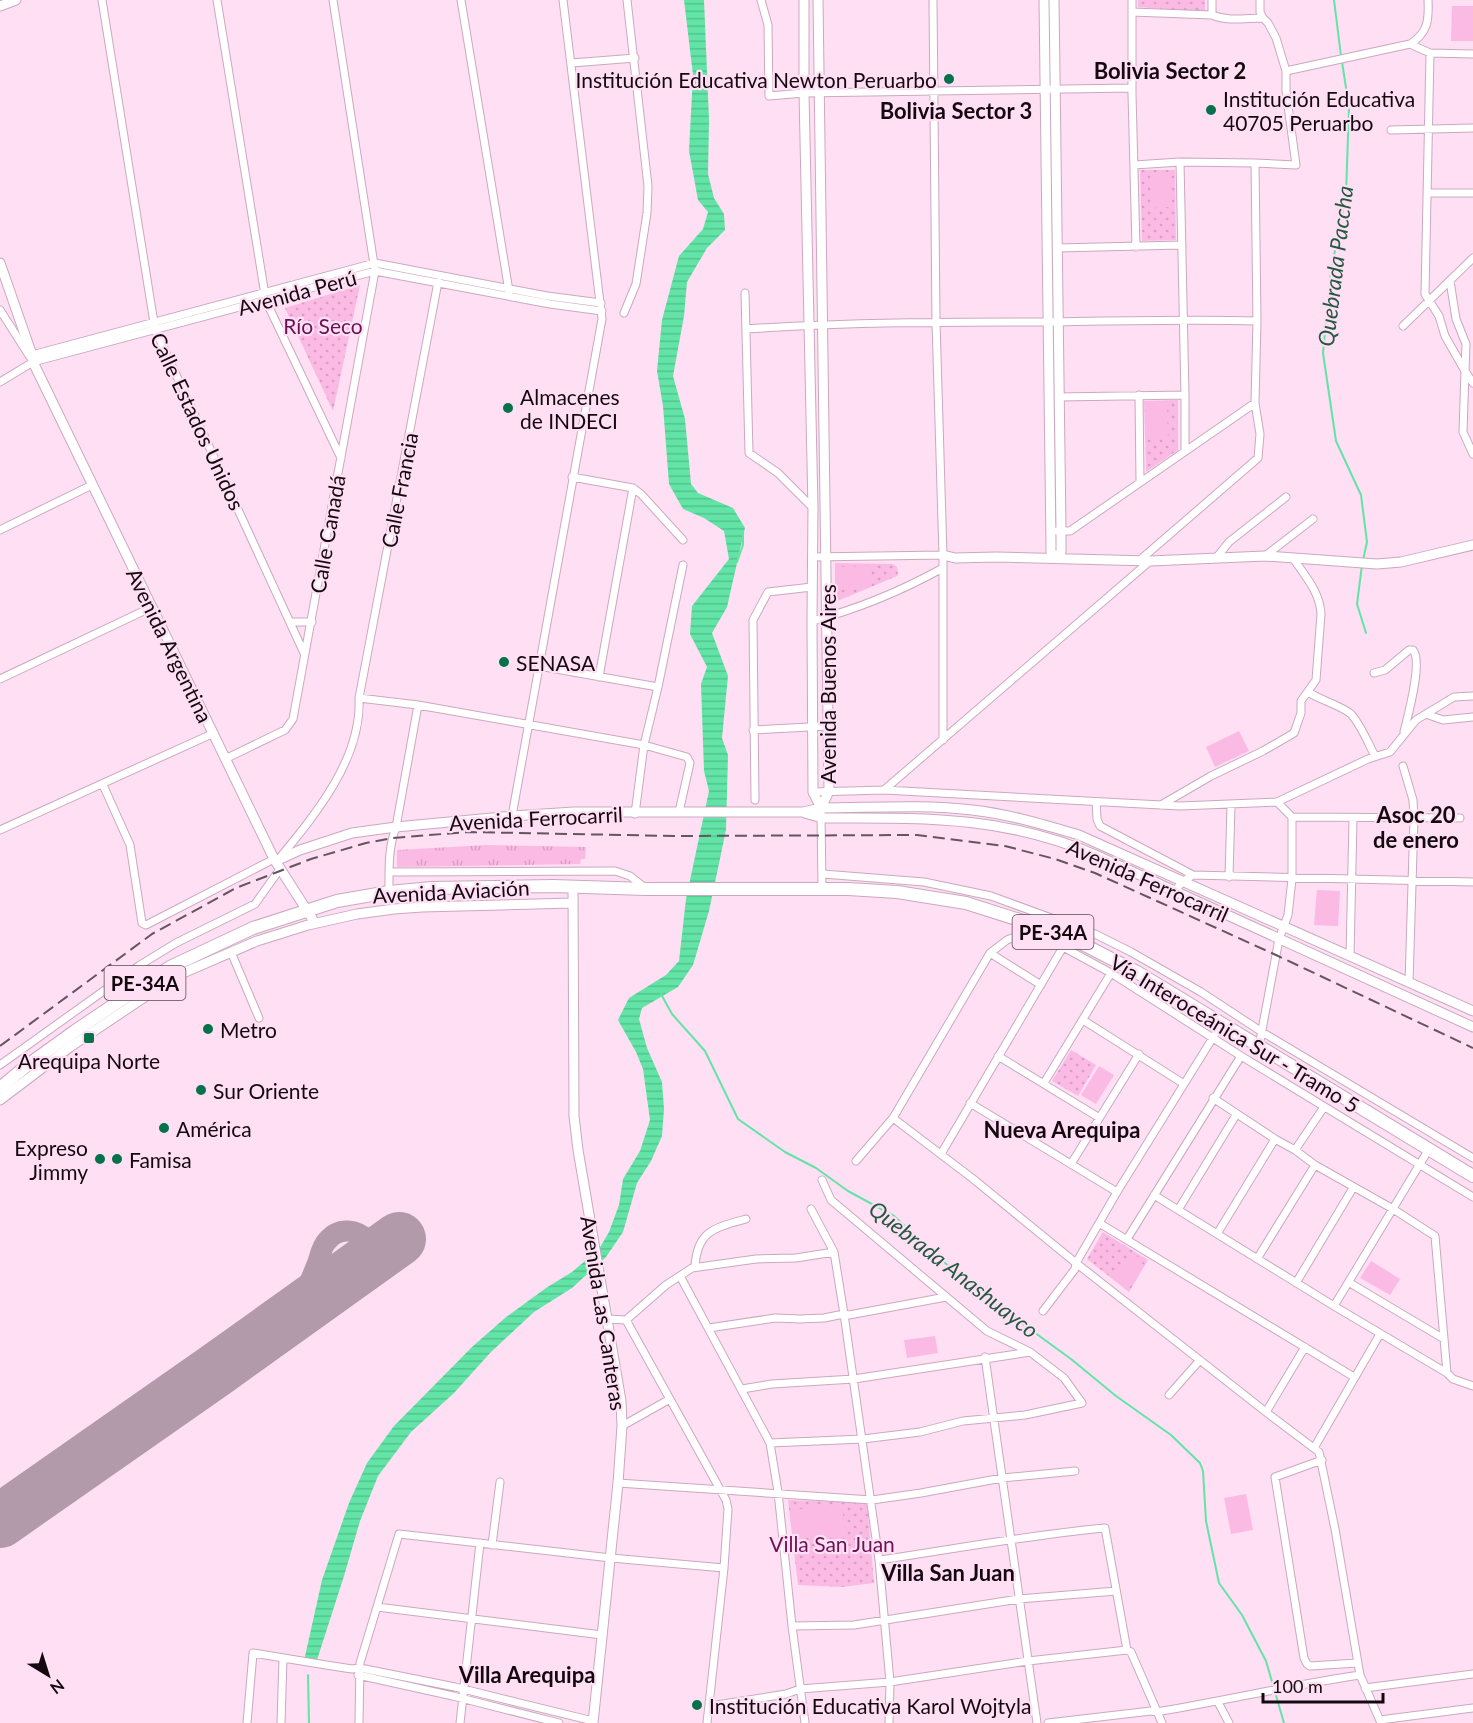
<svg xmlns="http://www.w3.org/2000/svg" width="1473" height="1723" viewBox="0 0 1473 1723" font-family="Lato,sans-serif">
	<defs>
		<pattern id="grass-tufts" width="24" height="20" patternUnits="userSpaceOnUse" patternTransform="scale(1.5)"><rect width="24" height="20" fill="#fbbae4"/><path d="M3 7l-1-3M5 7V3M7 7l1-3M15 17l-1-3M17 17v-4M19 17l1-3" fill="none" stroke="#d69fc3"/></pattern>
		<pattern id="park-dots" width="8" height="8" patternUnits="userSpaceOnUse" patternTransform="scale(1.5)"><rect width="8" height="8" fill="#fbbae4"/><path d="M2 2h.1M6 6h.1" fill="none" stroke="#d69fc3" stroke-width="1.8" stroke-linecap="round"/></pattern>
		<pattern id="water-rules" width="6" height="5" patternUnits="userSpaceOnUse" patternTransform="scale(1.5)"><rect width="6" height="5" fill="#63e4a7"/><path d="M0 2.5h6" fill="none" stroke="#55c28f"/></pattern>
	</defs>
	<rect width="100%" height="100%" fill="#fedff3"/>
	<path fill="url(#grass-tufts)" d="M487 845 586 847 585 859H581L580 864 397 867V850Z"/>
	<path fill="url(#park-dots)" d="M1138 0H1205V12L1138 7Z
		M1140 170H1175L1176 240 1142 241Z
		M360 285 333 411 285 308Z
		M1178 400V450L1146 472 1144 401Z
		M835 563 893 564 897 567 898 574 897 576 835 602Z
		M1071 1050 1096 1065 1078 1096 1052 1081Z
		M1103 1232 1148 1260 1129 1292 1087 1259Z
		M788 1500 867 1503 874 1583 842 1587 798 1585Z"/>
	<path fill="#fbbae4" d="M1452 6H1473V41H1451Z
		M1171 172 1172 207 1150 208V173Z
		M1167 403 1168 438 1147 439 1146 404Z
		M870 566V586L836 587 835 567Z
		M1239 731 1249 751 1215 767 1206 747Z
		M1317 890 1340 891 1338 926 1314 925Z
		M1099 1066 1114 1075 1096 1104 1081 1095Z
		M1130 1253 1144 1260 1129 1287 1115 1279Z
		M1371 1261 1400 1279 1390 1295 1360 1278Z
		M935 1336 938 1353 907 1358 904 1340Z
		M1246 1494 1253 1530 1231 1534 1224 1498Z
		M842 1505 845 1534 795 1539 792 1510Z"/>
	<path fill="url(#water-rules)" d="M684 0H704L709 120 708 174 714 198 724 214 725 230 707 248 687 282 684 316 673 376 685 419 691 484 698 493 733 508 745 528 727 607 712 633 728 676 722 738 728 755 726 830 709 911 693 965 678 987 642 1008 639 1019 647 1048 662 1082 664 1109 662 1136 651 1161 637 1183 623 1232 606 1257 572 1288 534 1312 490 1353 454 1393 411 1432 378 1476 360 1521 344 1576 316 1663 304 1661 322 1580 349 1503 367 1463 394 1426 472 1347 505 1318 546 1288 572 1272 599 1249 609 1232 619 1205 623 1179 640 1151 650 1120 643 1069 636 1052 618 1020 629 998 666 975 679 961 686 899 709 791 704 771 701 684 707 667 690 634 692 606 729 559 724 531 704 518 683 509 669 484 663 406 657 371 662 320 679 256 703 229 708 212 698 200 689 151 693 75Z"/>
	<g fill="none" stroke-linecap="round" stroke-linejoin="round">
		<path stroke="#63e4a7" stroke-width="2" d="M1334 0 1341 56
			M1342 62 1349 107 1346 194 1331 271 1323 353 1336 441 1361 495 1367 542 1363 560
			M737 562 743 545V533
			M1362 565 1357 604 1366 633
			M661 994 672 1014 705 1051 738 1119 785 1152 816 1168 848 1191 894 1216 968 1284 1071 1359 1116 1396 1171 1435 1200 1463 1203 1471 1206 1521 1219 1583 1242 1615 1266 1661 1284 1723
			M308 1675 309 1723"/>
		<path stroke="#b29aaa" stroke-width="21" d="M292 1316C304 1300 310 1281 318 1262 320 1255 322 1246 327 1241 352 1211 397 1256 365 1280 358 1285 351 1284 343 1286 336 1289 329 1292 322 1295"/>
		<path stroke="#b29aaa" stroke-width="54" d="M0 1521 216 1370 399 1239"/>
		<g stroke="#cca8bf" stroke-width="9">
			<path id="street" d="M102 0 155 329 304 653
				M217 0 266 301 341 458
				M461 0 509 291
				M761 0 768 25 769 96 804 93 1132 88
				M933 0 936 322 943 555V740
				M1132 0V94L1136 247
				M1260 0V12L1263 18
				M1132 12 1212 15C1229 22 1246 18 1263 18L1268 23 1276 38 1286 71V91L1296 165 1255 163 1257 321 1255 403 1260 434 1258 458 1140 560
				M1212 15V0
				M1410 44C1428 33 1429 20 1428 0
				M1430 53 1425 294 1439 316 1445 336 1465 371 1463 432 1473 454
				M572 63 635 58
				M1286 71 1410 44 1430 53 1473 54
				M1391 130 1473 128
				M1180 162 1185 395V450
				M1134 165 1180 162 1255 163
				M1427 193H1473
				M1057 248 1182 245
				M1450 281 1456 319 1466 344 1465 371 1473 383
				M745 293 749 453 778 473 813 508
				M0 310 30 357
				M624 313 636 284 647 213 648 186 627 0
				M1403 326 1473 258
				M747 329C847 322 947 322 1047 322 1117 321 1187 319 1257 321
				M32 355 375 263 547 296 601 303
				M0 382 33 362 375 271 550 304 602 311
				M1139 395 1140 482
				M1059 397 1185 395
				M572 477 633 488 641 494 683 540
				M0 530 92 485
				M1057 531H1070L1255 403
				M1265 556 1313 519
				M812 557 943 555
				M1217 557 1229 542 1286 497
				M812 621C858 609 899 592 941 569
				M291 622H312
				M539 666 658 687
				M1374 673 1385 670 1409 650H1413C1423 662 1408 715 1404 732
				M599 677 633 488
				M0 679 152 607
				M1308 692C1320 700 1340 705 1351 714 1361 725 1368 743 1375 756
				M359 698 438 282
				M1426 714 1443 720 1473 717
				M753 730 828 726
				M225 759 285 730 293 719 375 271 333 0
				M1403 766 1413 800 1414 819 1409 983
				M103 785 130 845 142 923 146 925 274 859
				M884 790 1150 561
				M813 792 884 790 1180 806 1277 802 1368 759 1390 752 1416 720 1454 697 1473 696
				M755 800 753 620 768 592 812 587
				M1096 802 1097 819 1100 826 1193 875
				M1277 802 1292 817 1460 818
				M1161 805 1211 776 1263 751 1294 733 1301 713V701L1316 680 1321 614C1320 592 1305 576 1293 558
				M821 813 822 888
				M635 814 644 745 658 687 683 565
				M512 816 602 319 563 0
				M0 830 214 733
				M278 860C315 815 362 759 359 698L418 705 644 745 687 757 690 763 679 812
				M389 872 615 871 630 876 644 887
				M823 874 924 882 991 896 1095 934 1131 952 1201 992 1262 1032 1473 1158
				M1229 877 1231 806
				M1175 891 1182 882 1193 875 1473 882
				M389 892C389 869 388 848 396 827L418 705
				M231 952 259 1018
				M990 953 1041 985
				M1350 956 1353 819
				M1083 1020 1184 1084
				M1259 1046 1279 939 1288 915 1292 879V817
				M998 1056 1098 1117
				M0 1065 140 965 176 943 255 904 280 869
				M1044 1083 1111 973
				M1213 1098 1275 1139 1295 1150 1315 1165 1393 1209 1435 1236 1447 1373
				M970 1103 1117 1192
				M893 1118 972 1178 1076 1263 1266 1412 1319 1452 1335 1529 1360 1675 1381 1723
				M1295 1150 1324 1107
				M941 1154 1063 947
				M856 1161 893 1118 990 953 1007 940 1020 935H1026L1063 947 1111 973 1241 1056 1473 1197
				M1071 1164 1139 1054
				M1154 1195 1334 1306 1447 1373 1453 1379 1473 1386
				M811 1209 834 1252 844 1314 879 1560 890 1682 889 1723
				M1178 1210 1236 1115
				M1099 1223 1354 1377
				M1217 1234 1275 1139
				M1127 1239 1241 1056
				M1257 1259 1315 1165
				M695 1267C697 1231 714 1228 746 1219
				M680 1276 770 1443 778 1492 792 1626 805 1723
				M1296 1283 1353 1188
				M1350 1283 1444 1339
				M1334 1306 1429 1149
				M1043 1311 1075 1269 1076 1263 1117 1192 1222 1023
				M608 1319 626 1320 666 1285 692 1268 756 1259 796 1258 834 1252
				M626 1320 726 1500 728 1509 724 1568 707 1723
				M709 1328 775 1318 800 1319 824 1318 844 1314 849 1315 946 1297
				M985 1357 1037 1723
				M742 1389 772 1384 854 1379 1030 1352
				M1169 1395 1200 1360
				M1266 1412 1305 1347
				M622 1426 670 1399
				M770 1443 863 1439 920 1432 963 1421 1025 1415 1082 1403 1064 1378 1030 1352 987 1331 831 1200 822 1180
				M1314 1448 1380 1334
				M1322 1460 1275 1477 1304 1658 1307 1664 1310 1666 1357 1663
				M618 1483 872 1500 921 1493 1002 1478 1075 1471
				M492 1545 500 1482
				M879 1560C955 1549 1029 1535 1105 1528L1127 1650 1131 1652 1162 1723
				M377 1607 602 1635
				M792 1626 854 1625 1019 1599 1116 1591
				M358 1675 453 1696 559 1723
				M1365 1688 1473 1674
				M1218 1702 1229 1723
				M710 1706 786 1694 800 1689 890 1682 1028 1661 1127 1650
				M1380 1720 1473 1708
				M247 1723 253 1653 326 1665 352 1669 360 1668 455 1687 593 1721
				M281 1723 283 1658
				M359 1723 360 1663 399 1534 611 1558 724 1568
				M460 1723 480 1543
				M1048 1723 1151 1711 1156 1712C1224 1701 1291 1685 1360 1675"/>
		</g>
		<g stroke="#cca8bf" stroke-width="11">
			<path id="secondary" d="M804 0V93L813 508 812 621 813 792 821 808
				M818 0 829 791 821 808
				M1044 0 1051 544V552L1056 558
				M1054 0 1061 531V552L1056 558
				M0 6 16 0
				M0 263 32 355 33 362 274 859 315 923
				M943 555 955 558 996 557 1150 561 1265 556 1377 564 1401 562 1473 545
				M805 813 822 818C922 818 1004 815 1098 856L1473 1027
				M276 861 300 850 352 833 396 827 512 816 574 812H803L821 808C871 808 922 804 972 810 1009 814 1044 825 1079 835L1473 1011
				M573 887 574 1116 578 1150 621 1401 622 1426 618 1483 593 1723
				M0 1100 70 1047 176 976 257 941 308 925 357 914 394 909 422 907 573 903"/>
		</g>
		<g stroke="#cca8bf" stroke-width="14">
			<path id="highway" d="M0 1088 25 1067 75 1031 170 967 253 928 337 901 389 892 432 888 553 886 646 889H848L897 892 966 903 1032 924 1075 940 1137 972 1473 1176"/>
		</g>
		<use href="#street" stroke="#fff" stroke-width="7"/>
		<use href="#secondary" stroke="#fff" stroke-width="9"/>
		<use href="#highway" stroke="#fff" stroke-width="12"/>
		<path stroke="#665460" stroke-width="2" stroke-dasharray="12 6" stroke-linecap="butt" d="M0 1046 152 934 236 888 311 859 366 843 392 838 468 832 674 836 917 835 1005 846 1055 859 1095 873 1276 955 1473 1048"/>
	</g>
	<g fill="#06714a" stroke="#fedff3" stroke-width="2">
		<circle cx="949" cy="79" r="6"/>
		<circle cx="1211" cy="110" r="6"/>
		<circle cx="508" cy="408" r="6"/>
		<circle cx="504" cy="662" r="6"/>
		<circle cx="208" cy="1029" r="6"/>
		<rect x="83" y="1032" width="12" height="12" rx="3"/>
		<circle cx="201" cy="1090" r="6"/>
		<circle cx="164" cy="1128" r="6"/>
		<circle cx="100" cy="1159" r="6"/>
		<circle cx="117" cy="1159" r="6"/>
		<circle cx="697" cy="1705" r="6"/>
	</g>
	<g text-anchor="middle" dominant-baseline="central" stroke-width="4.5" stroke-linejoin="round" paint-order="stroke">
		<g fill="#fedff3" stroke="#5b4955" stroke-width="1.5">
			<rect x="1012.5" y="915" width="81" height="34" rx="4.5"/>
			<rect x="104.5" y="966" width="81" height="34" rx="4.5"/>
		</g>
		<g font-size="20" font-weight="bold" fill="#150911">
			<text x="1053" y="932">PE-34A</text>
			<text x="145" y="983">PE-34A</text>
		</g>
		<g font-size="21" fill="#150911" stroke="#fedff3" text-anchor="start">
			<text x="937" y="79" text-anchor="end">Institución Educativa Newton Peruarbo</text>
			<text x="1223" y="98">Institución Educativa<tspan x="1223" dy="24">40705 Peruarbo</tspan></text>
			<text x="520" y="396">Almacenes<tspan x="520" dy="24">de INDECI</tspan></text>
			<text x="516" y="662">SENASA</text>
			<text x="220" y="1029">Metro</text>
			<text x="89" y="1060" text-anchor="middle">Arequipa Norte</text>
			<text x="213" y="1090">Sur Oriente</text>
			<text x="176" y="1128">América</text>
			<text x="88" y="1147" text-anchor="end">Expreso<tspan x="88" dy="24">Jimmy</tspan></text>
			<text x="129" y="1159">Famisa</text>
			<text x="709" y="1705">Institución Educativa Karol Wojtyla</text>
		</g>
		<g font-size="21" fill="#150911" stroke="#fedff3">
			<text transform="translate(297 292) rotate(-15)">Avenida Perú</text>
			<text transform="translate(198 421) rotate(65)">Calle Estados Unidos</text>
			<text transform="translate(399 490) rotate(-79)">Calle Francia</text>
			<text transform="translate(327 534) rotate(-80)">Calle Canadá</text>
			<text transform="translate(170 645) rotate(64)">Avenida Argentina</text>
			<text transform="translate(827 684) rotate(-90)">Avenida Buenos Aires</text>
			<text transform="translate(536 818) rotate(-3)">Avenida Ferrocarril</text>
			<text transform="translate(1148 880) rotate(24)">Avenida Ferrocarril</text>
			<text transform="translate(451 891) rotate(-3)">Avenida Aviación</text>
			<text transform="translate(1235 1033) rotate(31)">Vía Interoceánica Sur - Tramo 5</text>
			<text transform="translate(604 1313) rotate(81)">Avenida Las Canteras</text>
		</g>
		<g font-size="21" fill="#6a1254" stroke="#fedff3">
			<text x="323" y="325">Río Seco</text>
			<text x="832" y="1543">Villa San Juan</text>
		</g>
		<g font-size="22" font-weight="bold" fill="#150911" stroke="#fedff3">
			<text x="1170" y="70">Bolivia Sector 2</text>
			<text x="956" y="110">Bolivia Sector 3</text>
			<text x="1416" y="814">Asoc 20<tspan x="1416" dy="25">de enero</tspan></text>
			<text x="1062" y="1129">Nueva Arequipa</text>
			<text x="948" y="1572">Villa San Juan</text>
			<text x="527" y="1674">Villa Arequipa</text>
		</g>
		<g font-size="22" font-style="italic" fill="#255840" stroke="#fedff3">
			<text transform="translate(1335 266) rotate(-83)">Quebrada Paccha</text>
			<text transform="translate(954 1269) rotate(38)">Quebrada Anashuayco</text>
		</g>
	</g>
	<g transform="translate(48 1675) rotate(142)" stroke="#fedff3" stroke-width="4.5" paint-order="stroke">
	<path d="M0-4.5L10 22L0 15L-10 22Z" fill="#150911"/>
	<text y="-9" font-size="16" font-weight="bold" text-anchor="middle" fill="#150911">N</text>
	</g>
	<path d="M1263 1693v9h120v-9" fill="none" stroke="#150911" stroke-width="3"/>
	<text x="1272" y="1693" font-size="18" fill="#150911" stroke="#fedff3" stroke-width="4.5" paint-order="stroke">100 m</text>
</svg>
